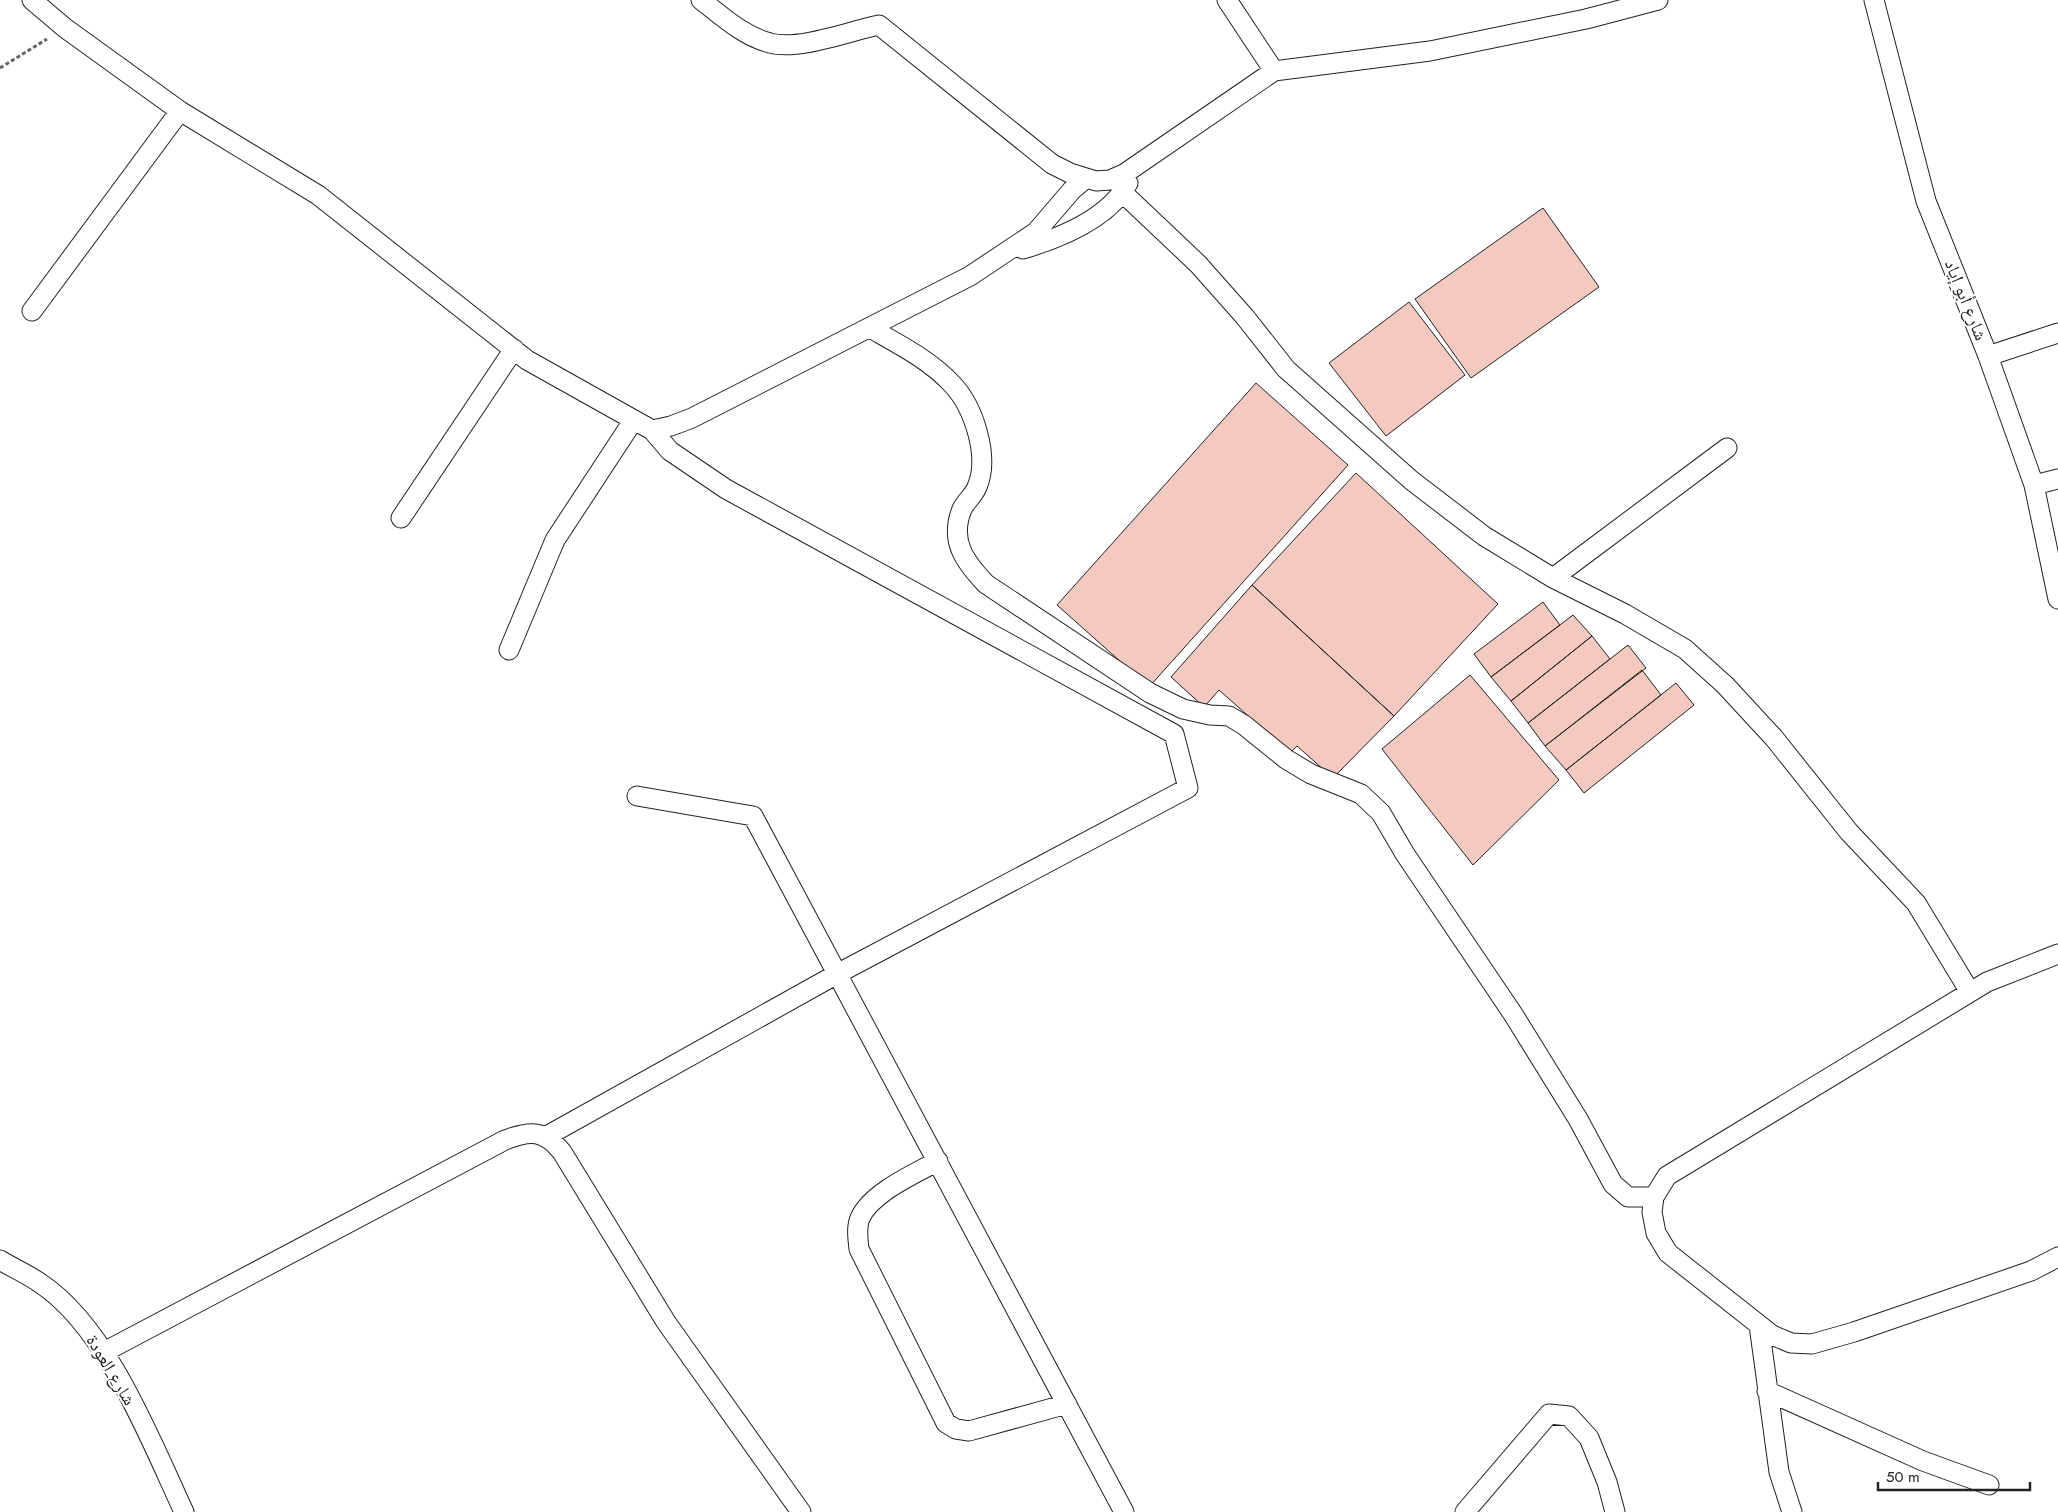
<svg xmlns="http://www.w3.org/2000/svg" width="2058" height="1512" viewBox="0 0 2058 1512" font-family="Jost,'Noto Naskh Arabic',sans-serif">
	<rect width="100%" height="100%" fill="#fff"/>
	<path fill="#f3c9c0" stroke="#222" d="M1543 208 1599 287 1471 378 1415 299Z
		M1409 302 1465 375 1386 436 1329 363Z
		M1256 383 1348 465 1149 687 1057 605Z
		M1356 473 1498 604 1394 716 1252 585Z
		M1252 585 1394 716 1333 778 1297 746 1290 753 1219 690 1204 707 1171 677Z
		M1543 602 1560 625 1491 677 1474 654Z
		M1573 615 1592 636 1511 701 1491 677Z
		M1592 636 1610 659 1528 723 1511 701Z
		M1628 645 1646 668 1545 746 1528 723Z
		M1642 670 1661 695 1566 770 1545 746Z
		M1470 675 1559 780 1473 865 1382 749Z
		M1676 683 1694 705 1584 793 1566 770Z"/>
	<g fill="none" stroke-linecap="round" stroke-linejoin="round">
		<g stroke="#222" stroke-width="21">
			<path id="street" d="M32 0 65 28 180 111 318 195 527 360 652 430 671 426 692 418 970 276 1036 232 1072 190 1085 179
				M701 0C722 16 743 36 770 43 798 51 850 31 879 25L1052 164 1070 173 1096 181 1110 180 1124 174 1274 71
				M1227 0 1274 71 1430 51 1586 19 1658 0
				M1874 0 1926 201 1988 356 2034 485 2058 599
				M1123 193 1198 264 1245 317 1286 369 1411 480 1484 536 1553 578 1625 614 1685 649 1725 685 1774 738 1849 832 1916 903 1970 992
				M1023 249C1060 238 1109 218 1128 183
				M32 311 180 111
				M870 328C898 344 930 360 952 384 974 407 990 457 977 487 974 495 966 501 962 509 949 541 965 562 986 584L1150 693 1183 709 1210 715 1229 716 1244 725 1286 759 1311 774 1361 794 1381 813 1405 854 1513 1014 1578 1119 1613 1184 1628 1197H1654
				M1988 356 2058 333
				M2034 485 2058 479
				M401 518 514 349
				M1553 578 1727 448
				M509 650 555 540 633 421
				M637 796 753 816 1124 1512
				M2058 954 1987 982 1667 1176 1654 1197 1652 1212 1656 1233 1668 1253 1772 1335 1791 1343 1812 1344 1854 1332 2031 1271 2058 1257
				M545 1137 837 974 1188 788 1174 734 726 489 670 451 652 430
				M938 1161C914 1174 871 1193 860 1218 856 1228 858 1239 859 1249L946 1423 956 1429 969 1431 1067 1404
				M0 1260C13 1268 27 1274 40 1283 107 1327 151 1441 184 1512
				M1759 1325 1779 1472 1792 1512
				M104 1352 505 1140C531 1130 544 1130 562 1152L666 1322 801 1512
				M1767 1391 1923 1461 1989 1485
				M1465 1512 1549 1414 1569 1416 1589 1438 1607 1482 1615 1512"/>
		</g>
		<path stroke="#646464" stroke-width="3" stroke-dasharray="4 2.5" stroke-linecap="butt" d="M0 68 47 39"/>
		<use href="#street" stroke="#fff" stroke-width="19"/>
	</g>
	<g text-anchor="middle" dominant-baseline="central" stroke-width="4" stroke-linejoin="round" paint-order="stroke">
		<g font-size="18" fill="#222" stroke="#fff">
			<text transform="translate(1966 300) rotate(68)">شارع أبو إياد</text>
			<text transform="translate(111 1370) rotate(59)">شارع العودة</text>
		</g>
	</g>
	<path d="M1878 1482v8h152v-8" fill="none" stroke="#222222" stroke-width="2.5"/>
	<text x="1886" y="1482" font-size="15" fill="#222222" stroke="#ffffff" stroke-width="4" paint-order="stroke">50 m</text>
</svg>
